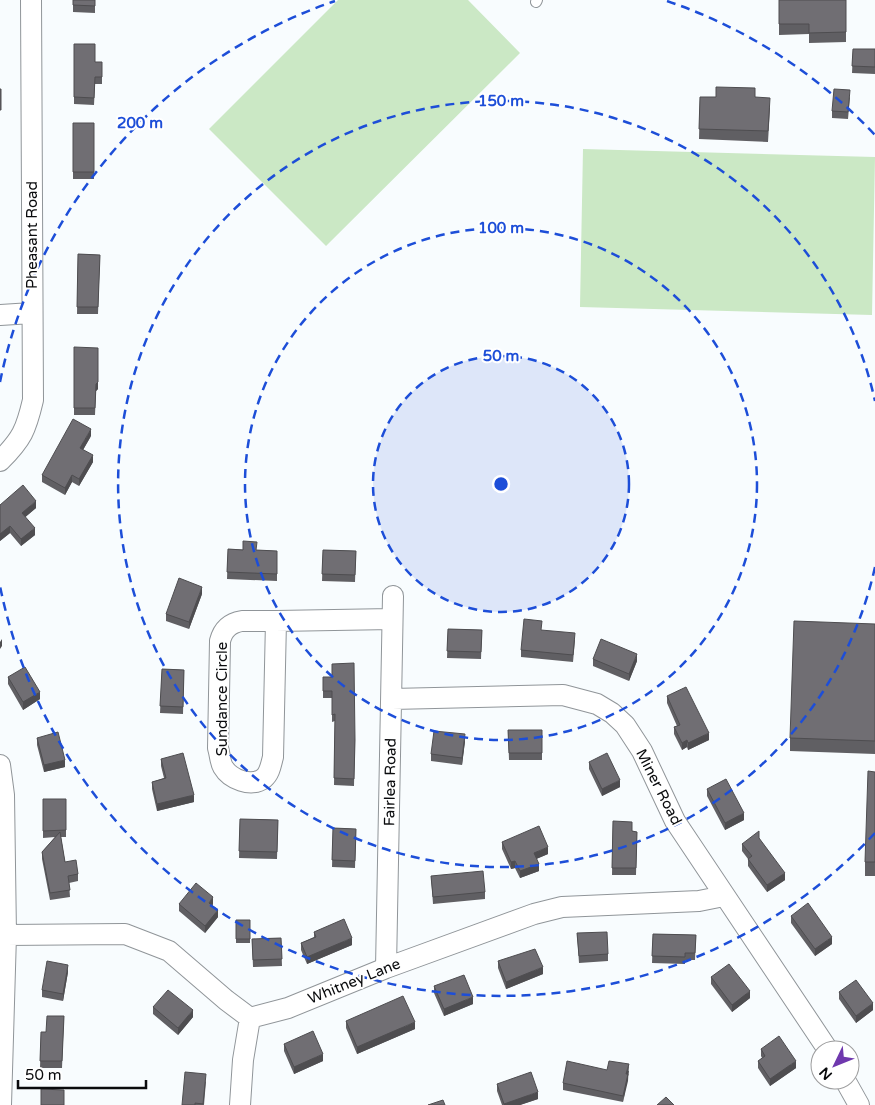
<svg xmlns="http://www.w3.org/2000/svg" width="875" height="1105" viewBox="0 0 875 1105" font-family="'Varela Round',sans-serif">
	<rect width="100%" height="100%" fill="#f8fcfe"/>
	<path fill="#cbe8c5" d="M338 0H468L520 53 326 246 209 129Z
		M583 149 875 157 872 315 580 307Z"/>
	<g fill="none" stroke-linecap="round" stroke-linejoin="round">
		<g stroke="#909599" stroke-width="12">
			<path id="service" d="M536 2 537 0"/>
		</g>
		<g stroke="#909599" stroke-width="22">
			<path id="minor" d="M0 315 32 313
				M0 461C22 439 26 430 33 400L31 0
				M242 621H276L273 757C271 764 270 773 264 778 251 788 230 779 223 767 220 762 220 754 218 748L220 641C223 629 230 623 242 621Z
				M276 621 392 619
				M392 699 563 695 597 704 612 713 625 725 642 751 675 821 828 1050
				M0 765 4 795 6 935 1 1105
				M6 935 125 934 169 951 226 1000 250 1018 288 1008 386 968 534 914 562 907 699 901 724 896
				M386 968 393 596
				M845 1080 859 1105
				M240 1105 243 1060 250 1018"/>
		</g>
		<use href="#service" stroke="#fff" stroke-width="10"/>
		<use href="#minor" stroke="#fff" stroke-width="20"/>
	</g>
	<path fill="#605f63" d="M73 0H95V13L73 12Z
		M779 0H846V42L809 43V34L779 35Z
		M74 44 95 62H102V84H95L94 105 74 104Z
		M853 49H875V74L852 73Z
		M700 97H755L770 108 768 142 699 139Z
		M850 97 848 119 832 118V111Z
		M73 123H94V179H73Z
		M78 254 100 255 98 314H77Z
		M74 347 98 389 96 391 95 415H74Z
		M91 436 83 450 93 462 79 486 72 482 65 495 42 482V475Z
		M0 505 36 508 25 517 35 535 21 546 10 533 0 541Z
		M228 549 277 551V581L227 579Z
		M323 550 356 551 355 582 322 581Z
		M202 594 189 629 166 621V614Z
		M875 624V754L790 751V738Z
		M448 629 482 630 481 659 447 658Z
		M575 640 573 662 521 657V650Z
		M593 659 637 661 629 681 593 666Z
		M162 669 184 670 183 714 160 713Z
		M8 677 40 699 23 710 8 684Z
		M323 677H332L355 740 354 786 334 785 335 721 332 722V698H323Z
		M667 696 709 740 688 750 687 747 682 750 674 734V727L677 726 667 703Z
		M508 730H542V760H509Z
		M37 738 65 767 44 772 37 745Z
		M465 741 462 765 431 761V754Z
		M161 759 194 802 157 811 152 789V782L164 778 161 766Z
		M589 762 620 787 602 796 589 769Z
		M875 772V876H865V862Z
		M707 789 744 820 725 830 707 796Z
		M43 799H66V837H61L65 862 78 874V881L69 883 70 897 50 900 42 859V852L55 837 43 838Z
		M240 819 278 820 277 859 239 858Z
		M613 821 632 831 637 832 636 875H612Z
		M333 828 356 829 355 868 332 867Z
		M759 838 785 880 767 892 748 866V859L742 851V844Z
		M502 842 548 854 536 859 539 871 520 878 515 868 511 869 502 849Z
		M431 876 485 892V899L433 904Z
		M179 904H213L212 906 218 917 205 933 179 911Z
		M791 916 832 944 815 956 791 923Z
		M236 920H250V943H236Z
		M314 932 352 945 307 964 301 950V943L314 937Z
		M577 933 608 954V961L579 963Z
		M653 934 696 935 695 960H685V964L652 963Z
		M281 938 282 966 253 967 252 939Z
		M498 961 543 974 506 989 498 968Z
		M68 972 63 1001 42 997V990Z
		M711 977 750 998 732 1012 711 984Z
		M434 986 473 1004 444 1016 434 993Z
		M839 992 873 1010 856 1023 839 999Z
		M153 1007 193 1017 178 1035 153 1014Z
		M64 1016 62 1068H40L41 1032H46Z
		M346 1021 415 1029 357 1054 346 1028Z
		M284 1044 323 1061 294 1074 284 1051Z
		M761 1049 796 1068 770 1086 758 1068V1061L762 1058 761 1056Z
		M607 1070 629 1071 623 1102 563 1090V1083Z
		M206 1081 204 1105H182Z
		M497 1084 538 1099 520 1105H502L497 1091Z"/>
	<path fill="#4e4d50" d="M98 348V389L96 391V384Z
		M91 429V436L80 455V448Z
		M93 455V462L79 486V479Z
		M72 475V482L65 495V488Z
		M36 501V508L22 520V513Z
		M10 526V533L0 541V534Z
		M35 528V535L21 546V539Z
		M202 587V594L189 629V622Z
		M2 639V646L0 649V642Z
		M637 654V661L629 681V674Z
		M40 692V699L23 710V702Z
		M709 733V740L688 750V743Z
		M465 734V741L462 765V758Z
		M687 740V747L682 750V743Z
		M65 760V767L44 772V765Z
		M620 780V787L602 796V789Z
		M194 795V802L157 811V804Z
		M744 813V820L725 830V823Z
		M548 847V854L534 860V853Z
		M515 861V868L511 869V862Z
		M539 864V871L520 878V871Z
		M785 873V880L767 892V885Z
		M213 897V904L209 910V903Z
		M218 910V917L205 933V926Z
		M832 937V944L815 956V949Z
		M352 938V945L307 964V957Z
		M68 965V972L63 1001V994Z
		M543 967V974L506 989V982Z
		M750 991V998L732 1012V1005Z
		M473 997V1004L444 1016V1009Z
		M873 1003V1010L856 1023V1016Z
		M193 1010V1017L178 1035V1028Z
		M415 1022V1029L357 1054V1047Z
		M323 1054V1061L294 1074V1067Z
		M796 1061V1068L770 1086V1079Z
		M629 1064 628 1081 623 1102 626 1074Z
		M538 1092V1099L520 1105H504V1104Z"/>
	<path fill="#706e73" stroke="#4e4d50" d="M73 0H95V6L73 5Z
		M779 0H846V32L809 33V24H779Z
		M74 44H95V62H102V77H95L94 98 74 97Z
		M853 49H875V67L852 66Z
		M716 87 755 88V97L770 98 768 131 699 129 700 97H716Z
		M0 89H1V110H0Z
		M834 89 850 90 848 112 832 111Z
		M73 123H94V172H73Z
		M78 254 100 255 98 307H77Z
		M74 347 98 348V382L96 384 95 408H74Z
		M73 419 91 429 80 448 93 455 79 479 72 475 65 488 42 475Z
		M23 485 36 501 22 513 35 528 21 539 10 526 0 534V505Z
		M243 541 257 542 256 550 277 551V574L227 572 228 549 243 550Z
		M323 550 356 551 355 575 322 574Z
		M179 578 202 587 189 622 166 614Z
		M524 619 542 621 541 630 575 633 573 655 521 650Z
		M794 621 875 624V741L790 738Z
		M448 629 482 630 481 652 447 651Z
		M601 639 637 654 629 674 593 659Z
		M354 663 355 740 354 779 334 778 335 714 332 715V691H323V677H332V664Z
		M25 667 40 692 23 702 8 677Z
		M162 669 184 670 183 707 160 706Z
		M686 687 709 733 688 743 687 740 682 743 674 727 680 725 667 696Z
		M508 730H542V753H509Z
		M434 731 465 734 462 758 431 754Z
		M58 732 65 760 44 765 37 738Z
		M183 753 194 795 157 804 152 782 166 778 161 759Z
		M607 753 620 780 602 789 589 762Z
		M868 771 875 772V862H865Z
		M726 779 744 813 725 823 707 789Z
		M43 799H66V830L43 831Z
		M240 819 278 820 277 852 239 851Z
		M613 821 632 822V831L637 832 636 868H612Z
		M539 826 548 847 534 853 539 864 520 871 515 861 511 862 502 842Z
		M333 828 356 829 355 861 332 860Z
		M759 831V838L785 873 767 885 748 859 752 856 742 844Z
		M60 832 65 862 76 860 78 874 68 876 70 890 50 893 42 852Z
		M483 871 485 892 433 897 431 876Z
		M196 883 213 897 209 903 218 910 205 926 179 904Z
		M808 903 832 937 815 949 791 916Z
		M344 919 352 938 307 957 301 943 316 937 314 932Z
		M236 920H250V939H236Z
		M607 932 608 954 579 956 577 933Z
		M653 934 696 935 695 953H685V957L652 956Z
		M281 938 282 959 253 960 252 939Z
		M535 949 543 967 506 982 498 961Z
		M47 961 68 965 63 994 42 990Z
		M729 964 750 991 732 1005 711 977Z
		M464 975 473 997 444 1009 434 986Z
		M856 980 873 1003 856 1016 839 992Z
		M168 990 193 1010 178 1028 153 1007Z
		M403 996 415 1022 357 1047 346 1021Z
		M47 1016H64L62 1061H40L41 1032H46Z
		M313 1031 323 1054 294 1067 284 1044Z
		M779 1036 796 1061 770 1079 758 1061 765 1056 761 1049Z
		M567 1061 607 1070 609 1061 629 1064 626 1074H628L623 1096 563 1083Z
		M185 1072 206 1074 203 1104 195 1103V1105H182Z
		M531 1072 538 1092 504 1104 497 1084Z
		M41 1089 64 1090V1105H41Z
		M666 1097 674 1105H657Z
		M443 1100 445 1105H428Z"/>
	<circle cx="501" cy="484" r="128" fill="#1d4ed8" fill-opacity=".12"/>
	<g fill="none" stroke="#1d4ed8" stroke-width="2.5" stroke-dasharray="9 6">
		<circle cx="501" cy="484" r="128"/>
		<circle cx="501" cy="484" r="256"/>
		<path d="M875 567A383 383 0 1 1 875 401"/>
		<path d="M875 833A511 511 0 0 1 0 586M0 382A511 511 0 0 1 335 1M667 1A511 511 0 0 1 875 135"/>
	</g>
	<g text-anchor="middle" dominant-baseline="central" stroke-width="4" stroke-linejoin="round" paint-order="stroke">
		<g font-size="15" fill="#0a0b0d" stroke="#fff">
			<text transform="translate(32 235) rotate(-90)">Pheasant Road</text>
			<text transform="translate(222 699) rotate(-90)">Sundance Circle</text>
			<text transform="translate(390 782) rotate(-89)">Fairlea Road</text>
			<text transform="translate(659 787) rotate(63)">Miner Road</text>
			<text transform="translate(354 981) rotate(-22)">Whitney Lane</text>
		</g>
	</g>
	<circle cx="501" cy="484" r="8" fill="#1d4ed8" stroke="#fff" stroke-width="2.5"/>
	<g font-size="15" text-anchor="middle" font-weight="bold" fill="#1d4ed8" stroke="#fff" stroke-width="4" stroke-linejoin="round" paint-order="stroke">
		<text x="501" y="106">150 m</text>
		<text x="140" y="128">200 m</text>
		<text x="501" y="233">100 m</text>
		<text x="501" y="361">50 m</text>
	</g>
	<g transform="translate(835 1065) rotate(227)"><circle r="24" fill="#ffffff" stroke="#9d9d9e"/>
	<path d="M0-4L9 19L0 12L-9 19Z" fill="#6f38ae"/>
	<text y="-8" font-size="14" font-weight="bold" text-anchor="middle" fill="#0a0b0d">N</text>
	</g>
	<path d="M18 1080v8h128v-8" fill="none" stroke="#0a0b0d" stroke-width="2.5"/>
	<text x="25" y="1080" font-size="15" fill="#0a0b0d" stroke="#ffffff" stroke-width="4" paint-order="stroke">50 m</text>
</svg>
